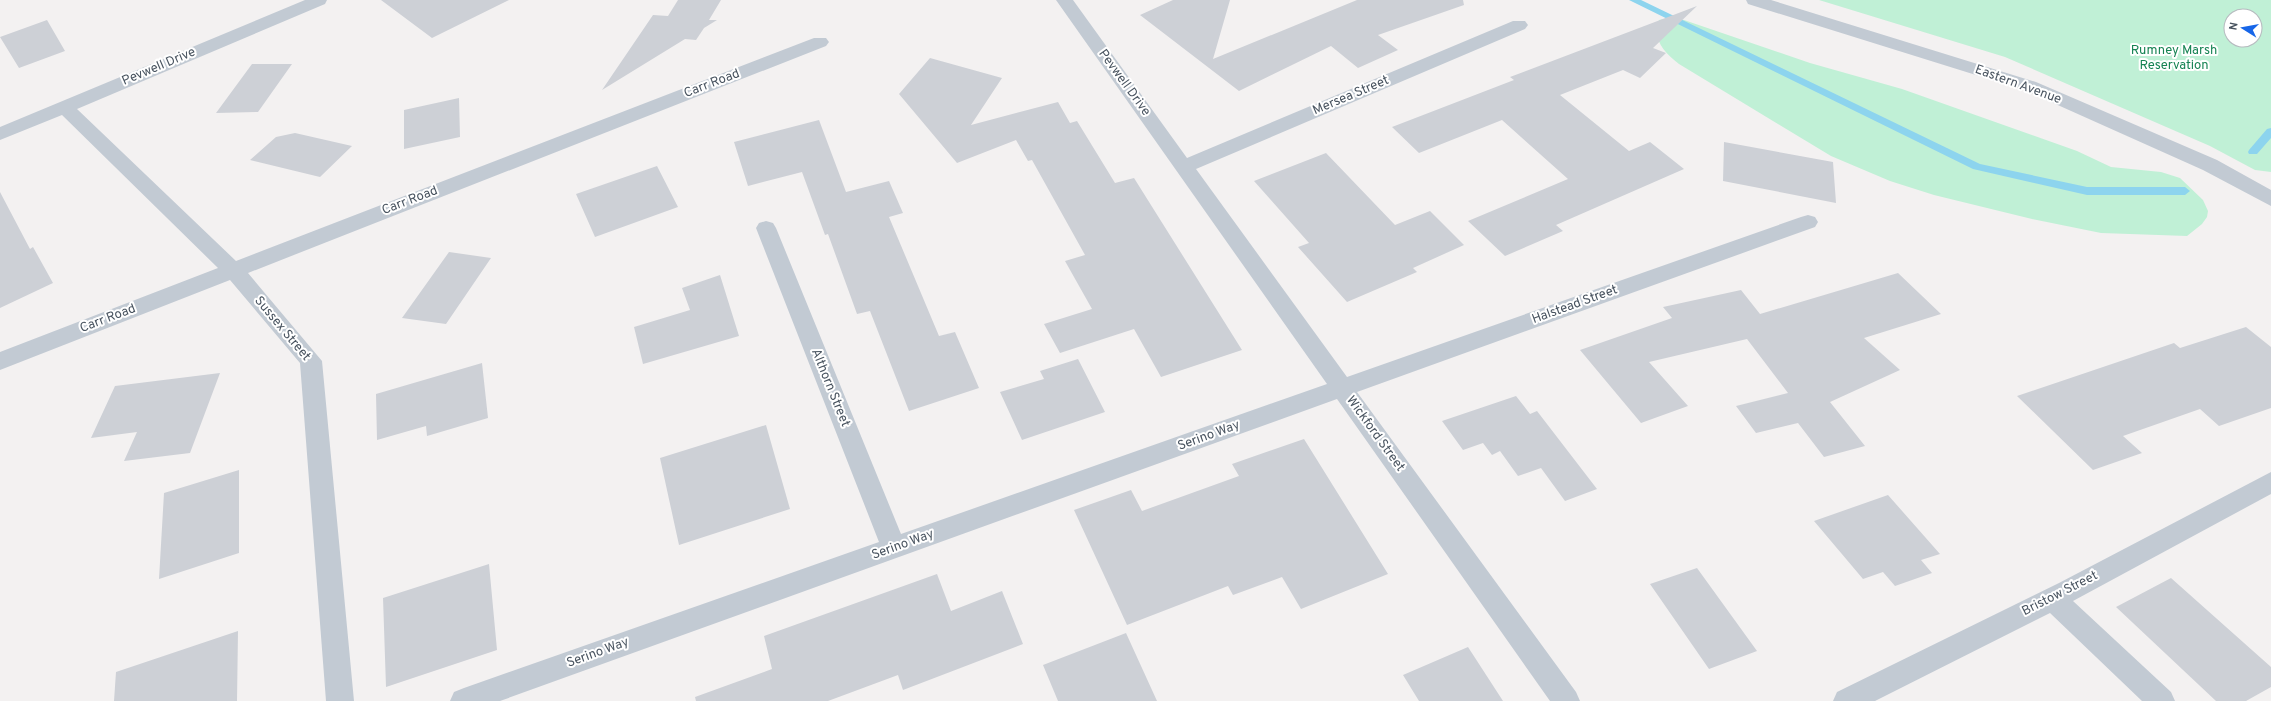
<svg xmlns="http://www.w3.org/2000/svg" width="2271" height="701" viewBox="0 0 2271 701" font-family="Overpass,sans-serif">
	<rect width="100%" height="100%" fill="#f3f1f1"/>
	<path fill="#c0f0d6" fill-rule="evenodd" d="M1819 0H2271V172L2255 170 2210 146 2005 57ZM2231 16H2255V40H2231Z
		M1669 18 1684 20 1810 63 1902 89 2077 151 2111 167 2161 172 2180 178 2203 200 2208 211 2207 217 2202 224 2187 236 2101 233 2032 219 1934 195 1890 181 1831 156 1679 64C1663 51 1653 41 1659 20Z"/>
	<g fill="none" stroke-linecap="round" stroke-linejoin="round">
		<path fill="#8dd4ee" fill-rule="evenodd" d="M1629 0H1641L1980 164 2087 187H2185L2190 191 2185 195H2087L1973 169Z
			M2271 128V138L2257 154H2249L2248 152 2249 150 2267 129Z"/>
	</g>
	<path fill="#cdd0d6" d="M381 0H509L432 38Z
		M678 0H721L709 20H717L704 28 696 40 685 39 602 90 653 15 668 16Z
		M1173 0H1230L1213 59 1357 0H1463L1464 5 1378 35 1398 50 1358 68 1331 46 1239 91 1140 15Z
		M1697 6 1653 48 1666 53 1640 78 1623 70 1560 95 1629 151 1650 142 1684 169 1556 225 1563 231 1505 256 1468 221 1568 179 1502 120 1419 153 1392 127 1514 80 1510 77Z
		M47 20 65 51 19 68 0 37Z
		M930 58 1002 78 971 125 1058 102 1070 123 1077 121 1115 183 1134 178 1242 350 1161 377 1134 329 1060 353 1044 324 1092 309 1065 261 1085 255 1032 160 1028 161 1016 140 957 163 899 94Z
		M252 64H292L258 112 216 113Z
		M459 98 460 137 404 149V110Z
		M819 120 846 192 889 181 903 213 889 217 939 336 955 332 979 388 909 411 870 311 857 314 828 234 825 235 802 172 748 186 734 142Z
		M295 133 352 146 320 177 250 160 276 137Z
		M1724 142 1833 162 1836 203 1723 181Z
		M1326 153 1395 225 1430 211 1464 245 1413 268 1417 272 1347 302 1298 247 1309 243 1254 181Z
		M657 166 678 207 595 237 576 194Z
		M0 192 30 249 33 247 53 283 0 308Z
		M449 252 491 258 446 324 402 318Z
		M1898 273 1941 314 1864 338 1900 370 1830 402 1865 446 1824 457 1798 423 1756 433 1736 406 1788 393 1747 339 1649 362 1688 406 1641 423 1580 350 1672 318 1663 307 1741 290 1760 314Z
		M720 275 739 336 643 364 634 327 690 310 682 288Z
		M2246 327 2271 347V408L2219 426 2200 409 2123 436 2142 453 2093 470 2017 396 2174 343 2180 348Z
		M1078 359 1105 412 1022 440 1000 392 1044 379 1040 371Z
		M482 363 488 418 427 436 426 426 377 440 376 394Z
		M220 373 190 453 124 461 137 432 91 438 115 386Z
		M1516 396 1530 414 1537 411 1597 489 1565 501 1541 468 1518 476 1500 451 1492 455 1483 443 1463 450 1442 421Z
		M766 425 790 509 679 545 660 458Z
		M1304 439 1388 574 1301 609 1282 577 1233 595 1228 586 1127 625 1074 510 1131 490 1142 511 1239 476 1232 464Z
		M239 470V553L159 579 164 493Z
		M1888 495 1940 554 1921 560 1932 573 1895 586 1883 572 1863 579 1814 521Z
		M489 564 497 650 386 687 383 598Z
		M1697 568 1757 651 1709 669 1650 584Z
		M937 574 951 611 1002 591 1023 644 903 690 898 675 828 701H696L695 697 772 669 764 636Z
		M2171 578 2271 667V687L2246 701H2216L2116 607Z
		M238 631 237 701H114L116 672Z
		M1126 633 1157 701H1058L1043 665Z
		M1468 647 1503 701H1419L1403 675Z"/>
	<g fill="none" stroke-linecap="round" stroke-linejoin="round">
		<path fill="#c2cad3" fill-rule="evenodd" d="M305 0H327L325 4 77 109 236 261 814 38H826L829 42 826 46 248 273 322 361 354 701H326L300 363 230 280 0 370V352L218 268 62 115 0 140V127Z
			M1056 0H1073L1187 158 1513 21H1525L1528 25 1525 29 1196 169 1347 377 1801 217 1808 215 1815 217 1818 222 1815 227 1357 392 1576 692 1580 701H1550L1337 399 500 701H450L454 692 464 688 879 542 756 228 759 223 766 221 773 223 776 228 901 534 1327 384Z
			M1746 0H1771L2036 82 2217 160 2271 190V206L2203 170 2024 90 1748 4Z
			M2271 472V494L2073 601 2171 692 2175 701H2142L2050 613 1875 701H1833L1837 692 2059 583Z"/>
	</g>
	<g text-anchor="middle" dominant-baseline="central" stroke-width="4" stroke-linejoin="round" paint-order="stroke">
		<g font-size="13" fill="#168353" stroke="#fff">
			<text x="2174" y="51">Rumney Marsh<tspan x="2174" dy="15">Reservation</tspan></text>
		</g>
		<g font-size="13" fill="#48535f" stroke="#fff">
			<text transform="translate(159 67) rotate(-23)">Pevwell Drive</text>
			<text transform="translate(1124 83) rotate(54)">Pevwell Drive</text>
			<text transform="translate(712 84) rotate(-21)">Carr Road</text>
			<text transform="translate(2018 85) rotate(20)">Eastern Avenue</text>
			<text transform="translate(1351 96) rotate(-23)">Mersea Street</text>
			<text transform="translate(410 201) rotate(-21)">Carr Road</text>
			<text transform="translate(1575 305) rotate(-20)">Halstead Street</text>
			<text transform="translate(108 319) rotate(-21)">Carr Road</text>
			<text transform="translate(282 329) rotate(50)">Sussex Street</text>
			<text transform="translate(830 388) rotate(68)">Althorn Street</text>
			<text transform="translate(1375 434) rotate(54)">Wickford Street</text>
			<text transform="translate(1209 436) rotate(-20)">Serino Way</text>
			<text transform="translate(903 545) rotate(-20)">Serino Way</text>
			<text transform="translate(2060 594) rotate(-27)">Bristow Street</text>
			<text transform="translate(598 653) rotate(-20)">Serino Way</text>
		</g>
	</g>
	<g transform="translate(2243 28) rotate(281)"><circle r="19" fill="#ffffff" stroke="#b6babf"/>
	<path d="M0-3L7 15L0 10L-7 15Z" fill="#1766e8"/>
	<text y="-6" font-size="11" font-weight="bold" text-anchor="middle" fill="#48535f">N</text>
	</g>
</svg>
